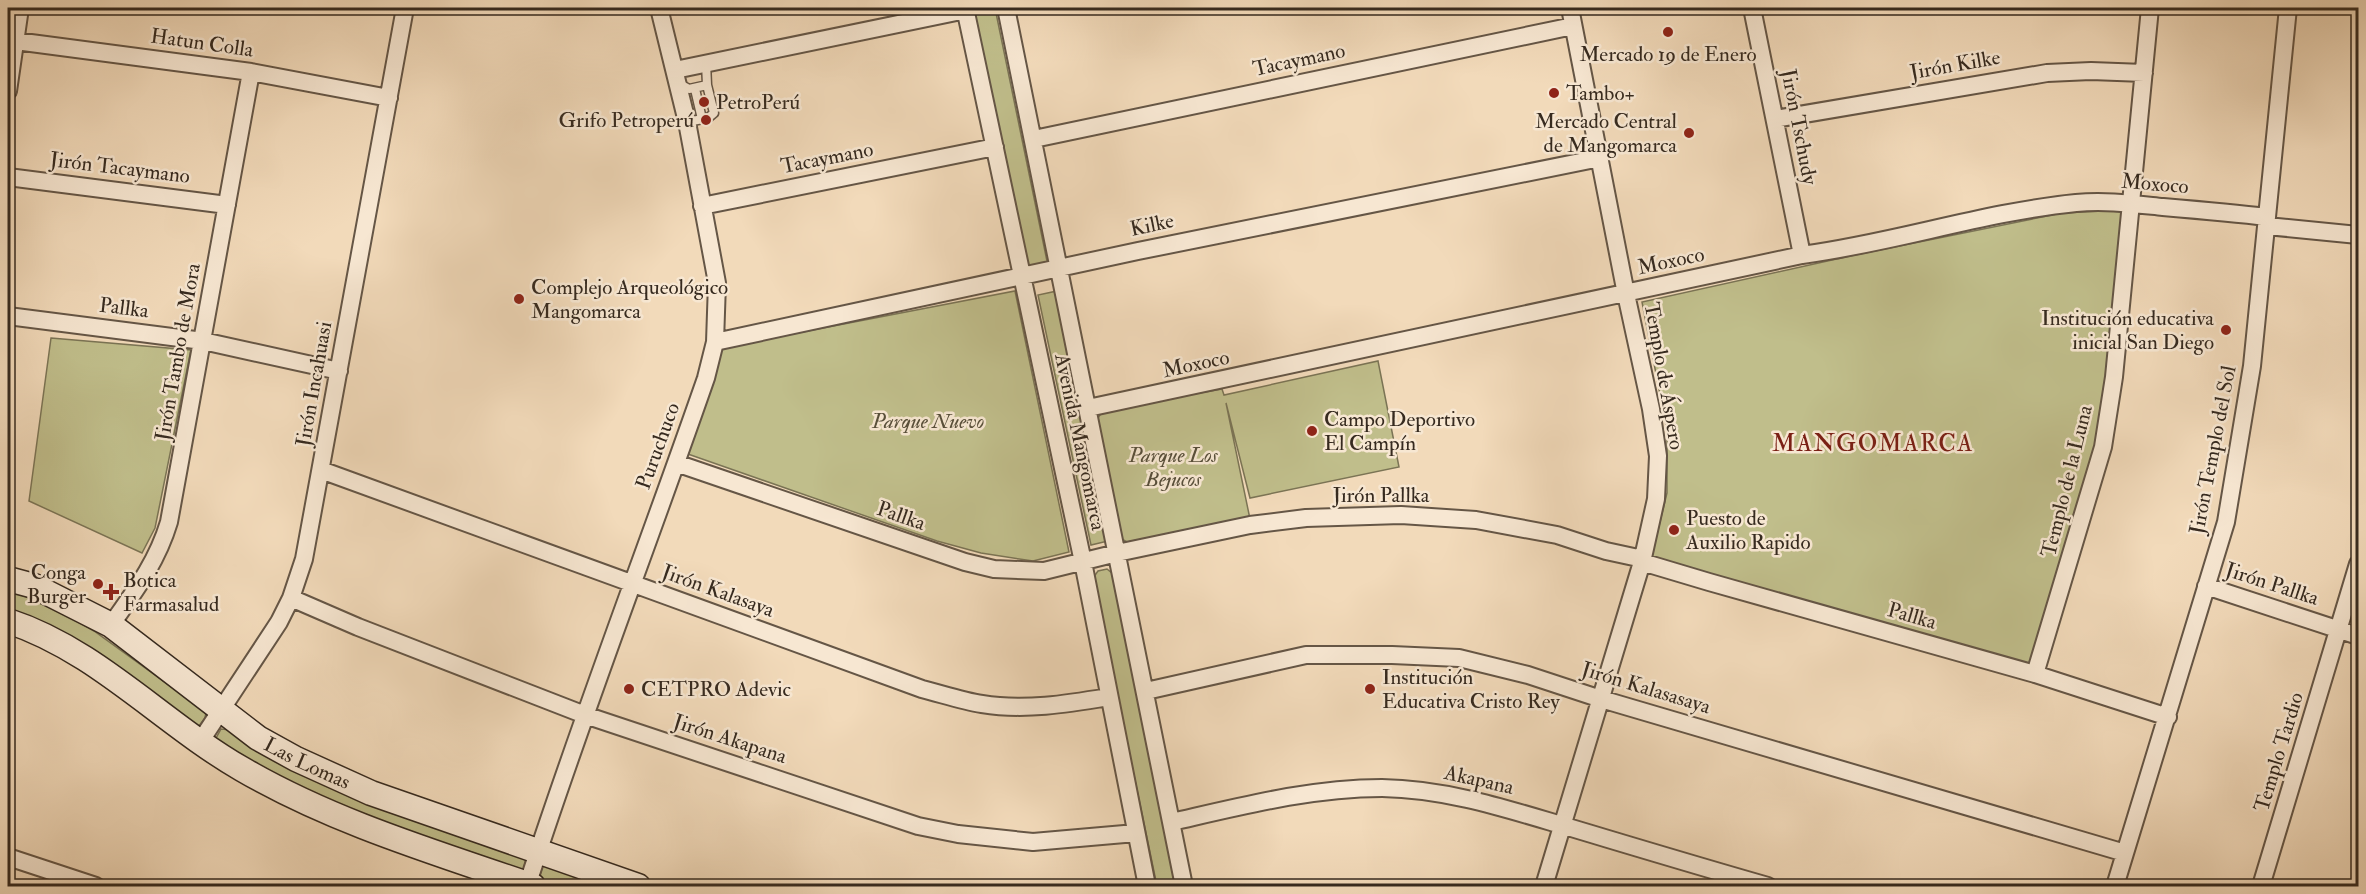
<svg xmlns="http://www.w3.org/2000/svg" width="2366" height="894" viewBox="0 0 2366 894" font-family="'IM FELL Double Pica',serif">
	<rect width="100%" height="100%" fill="#f2daba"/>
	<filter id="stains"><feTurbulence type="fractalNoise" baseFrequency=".00333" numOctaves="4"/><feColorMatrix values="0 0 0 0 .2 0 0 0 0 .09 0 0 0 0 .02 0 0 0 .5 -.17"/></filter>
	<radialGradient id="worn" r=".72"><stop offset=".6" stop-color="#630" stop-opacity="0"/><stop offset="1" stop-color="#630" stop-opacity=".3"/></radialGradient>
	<path fill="#c0be8b" stroke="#7b7455" stroke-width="1.5" d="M973 8H995L1048 266 1027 268Z
		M2123 210 2111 370 2096 462 2033 667 1651 559 1667 493V430L1642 302 1850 256 2062 213Z
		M1015 291 1069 552 1033 561 981 553 937 541 685 453 719 348Z
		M1057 291 1108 541 1091 545 1038 295Z
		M51 338 191 350 155 528 142 553 29 501Z
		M1378 361 1399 467 1250 498 1226 403 1250 519 1127 542 1120 538 1098 418 1103 410 1222 389 1224 395Z
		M1107 569 1113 574 1179 886H1157L1093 578 1098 571Z
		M8 589 58 610 94 631 206 712 205 718 199 726H191L8 611Z
		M221 729 231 730 526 859 523 871 513 873 288 787 215 740Z
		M543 865 618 886H554L543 883 540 875Z"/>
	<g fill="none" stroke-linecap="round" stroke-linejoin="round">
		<g stroke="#655646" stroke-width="11">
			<path id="lane" d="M706 63 707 85
				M678 83 689 89 707 85 714 113 708 118 687 122
				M695 89 702 119"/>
		</g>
		<g stroke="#655646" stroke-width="20">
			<path id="street" d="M965 8 1083 562 1147 886
				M1006 8 1184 886
				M1752 8 1802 255
				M8 40 251 72 389 98
				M675 70 966 10
				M8 91 20 8
				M1775 119 2047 73 2091 71 2144 73
				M1034 139 1573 26
				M8 177 227 205
				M702 206 995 147
				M2267 226 2358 235
				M8 316 203 341 339 371
				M715 342 1138 251 1600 158
				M1088 408 1802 255C1894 243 1984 212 2076 203 2105 200 2134 204 2163 207 2198 210 2233 213 2267 217
				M676 463 965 562 994 569 1044 571 1117 553 1250 525 1306 518 1401 515 1476 520 1557 535 1606 551 1643 559
				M321 470 922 689C942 694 962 701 982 704 1024 711 1067 704 1108 697
				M1642 562 1709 582 2035 674 2168 717
				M2206 586 2358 636
				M291 598 358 627 585 715 918 826 958 834 1033 842 1136 833
				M111 625C135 591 157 562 169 522L251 72
				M2035 674 2103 447 2114 377 2150 8
				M1146 691 1306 655H1392L1459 658 1528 675 1601 699 2125 853
				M200 742 279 622 291 598 304 559 405 8
				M1172 822C1242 806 1311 788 1382 788 1447 789 1507 809 1568 827 1635 847 1701 867 1768 886
				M8 857 96 886
				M527 886C582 715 647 548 706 378L715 342 717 283 687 122 659 8
				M1544 886 1642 562 1656 499 1658 456 1651 409 1626 294 1570 8
				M2115 886 2226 522 2252 366 2288 8
				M2261 886 2358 564"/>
		</g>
		<g stroke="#362a1f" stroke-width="27">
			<g id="secondary">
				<path id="s1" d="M8 579 34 586 111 625 258 738 296 759 371 793 638 886"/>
				<path d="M8 621C97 650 162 723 242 769 333 822 434 852 533 886"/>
			</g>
		</g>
		<use href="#lane" stroke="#f7e7d2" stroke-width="8"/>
		<use href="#street" stroke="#f7e7d2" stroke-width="16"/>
		<use href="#secondary" stroke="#f7e7d2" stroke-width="24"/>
	</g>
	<g fill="#8f2418" stroke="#f7e7d2" stroke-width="2">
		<circle cx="1668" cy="32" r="6"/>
		<circle cx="1554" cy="93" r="6"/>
		<circle cx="704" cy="102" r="6"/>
		<circle cx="706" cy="120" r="6"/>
		<circle cx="1689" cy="133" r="6"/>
		<circle cx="519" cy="299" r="6"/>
		<circle cx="2226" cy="330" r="6"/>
		<circle cx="1312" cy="431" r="6"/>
		<circle cx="1674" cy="530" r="6"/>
		<circle cx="98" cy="584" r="6"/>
		<path d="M108 583h6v6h6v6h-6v6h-6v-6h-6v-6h6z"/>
		<circle cx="629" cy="689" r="6"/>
		<circle cx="1370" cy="689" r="6"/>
	</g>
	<g text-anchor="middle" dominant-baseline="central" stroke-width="5" stroke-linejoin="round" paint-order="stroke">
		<g font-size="21" fill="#362a1f" stroke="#f7e7d2">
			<text transform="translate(202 43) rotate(8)">Hatun Colla</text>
			<text transform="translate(1299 60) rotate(-12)">Tacaymano</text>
			<text transform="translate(1955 65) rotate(-10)">Jirón Kilke</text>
			<text transform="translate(1799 127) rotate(79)">Jirón Tschudy</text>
			<text transform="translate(827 158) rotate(-11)">Tacaymano</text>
			<text transform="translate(120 168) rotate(7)">Jirón Tacaymano</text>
			<text transform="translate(2155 184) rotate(5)">Moxoco</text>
			<text transform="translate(1152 225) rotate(-12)">Kilke</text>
			<text transform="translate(1671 261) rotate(-12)">Moxoco</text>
			<text transform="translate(124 308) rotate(7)">Pallka</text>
			<text transform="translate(178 352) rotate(-80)">Jirón Tambo de Mora</text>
			<text transform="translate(1196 364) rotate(-12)">Moxoco</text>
			<text transform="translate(1664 376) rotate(80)">Templo de Áspero</text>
			<text transform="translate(314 384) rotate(-80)">Jirón Incahuasi</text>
			<text transform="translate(1080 442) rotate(78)">Avenida Mangomarca</text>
			<text transform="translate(658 446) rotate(-70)">Puruchuco</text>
			<text transform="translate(2213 450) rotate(-79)">Jirón Templo del Sol</text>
			<text transform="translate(2067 481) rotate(-76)">Templo de la Luna</text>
			<text x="1381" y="495">Jirón Pallka</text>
			<text transform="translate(901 516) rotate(19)">Pallka</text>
			<text transform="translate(2272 584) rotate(18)">Jirón Pallka</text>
			<text transform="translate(718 591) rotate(20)">Jirón Kalasaya</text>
			<text transform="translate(1912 616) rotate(16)">Pallka</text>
			<text transform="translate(1646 688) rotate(17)">Jirón Kalasasaya</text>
			<text transform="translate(730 739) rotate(18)">Jirón Akapana</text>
			<text transform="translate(2279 752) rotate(-73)">Templo Tardio</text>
			<text stroke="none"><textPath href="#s1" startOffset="354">Las Lomas</textPath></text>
			<text transform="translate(1479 780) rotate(13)">Akapana</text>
		</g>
		<g font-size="21" fill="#362a1f" stroke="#f7e7d2" text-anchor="start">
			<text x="1668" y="54" text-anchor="middle">Mercado 19 de Enero</text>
			<text x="1566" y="93">Tambo+</text>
			<text x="716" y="102">PetroPerú</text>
			<text x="694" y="120" text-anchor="end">Grifo Petroperú</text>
			<text x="1677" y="121" text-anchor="end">Mercado Central<tspan x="1677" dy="24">de Mangomarca</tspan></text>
			<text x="531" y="287">Complejo Arqueológico<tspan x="531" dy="24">Mangomarca</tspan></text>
			<text x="2214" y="318" text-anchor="end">Institución educativa<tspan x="2214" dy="24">inicial San Diego</tspan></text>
			<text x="1324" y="419">Campo Deportivo<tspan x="1324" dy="24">El Campín</tspan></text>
			<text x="1686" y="518">Puesto de<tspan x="1686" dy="24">Auxilio Rapido</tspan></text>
			<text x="86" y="572" text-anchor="end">Conga<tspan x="86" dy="24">Burger</tspan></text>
			<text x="123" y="580">Botica<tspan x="123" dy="24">Farmasalud</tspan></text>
			<text x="1382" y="677">Institución<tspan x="1382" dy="24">Educativa Cristo Rey</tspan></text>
			<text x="641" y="689">CETPRO Adevic</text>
		</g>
		<g font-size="21" font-style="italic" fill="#584f3a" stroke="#f7e7d2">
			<text x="928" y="421">Parque Nuevo</text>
			<text x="1173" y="455">Parque Los<tspan x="1173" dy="24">Bejucos</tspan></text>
		</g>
		<g font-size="24" letter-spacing="1.5" fill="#7a1f14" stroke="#f7e7d2">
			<text x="1873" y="443">MANGOMARCA</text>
		</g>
	</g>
	<rect width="2366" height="894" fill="none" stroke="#f2daba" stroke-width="30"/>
	<rect x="9" y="9" width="2348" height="876" fill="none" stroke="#362a1f" stroke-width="3"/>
	<rect x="15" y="15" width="2336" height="864" fill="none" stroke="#362a1f" stroke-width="1.5"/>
	<rect width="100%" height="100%" filter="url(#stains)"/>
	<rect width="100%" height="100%" fill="url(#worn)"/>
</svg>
